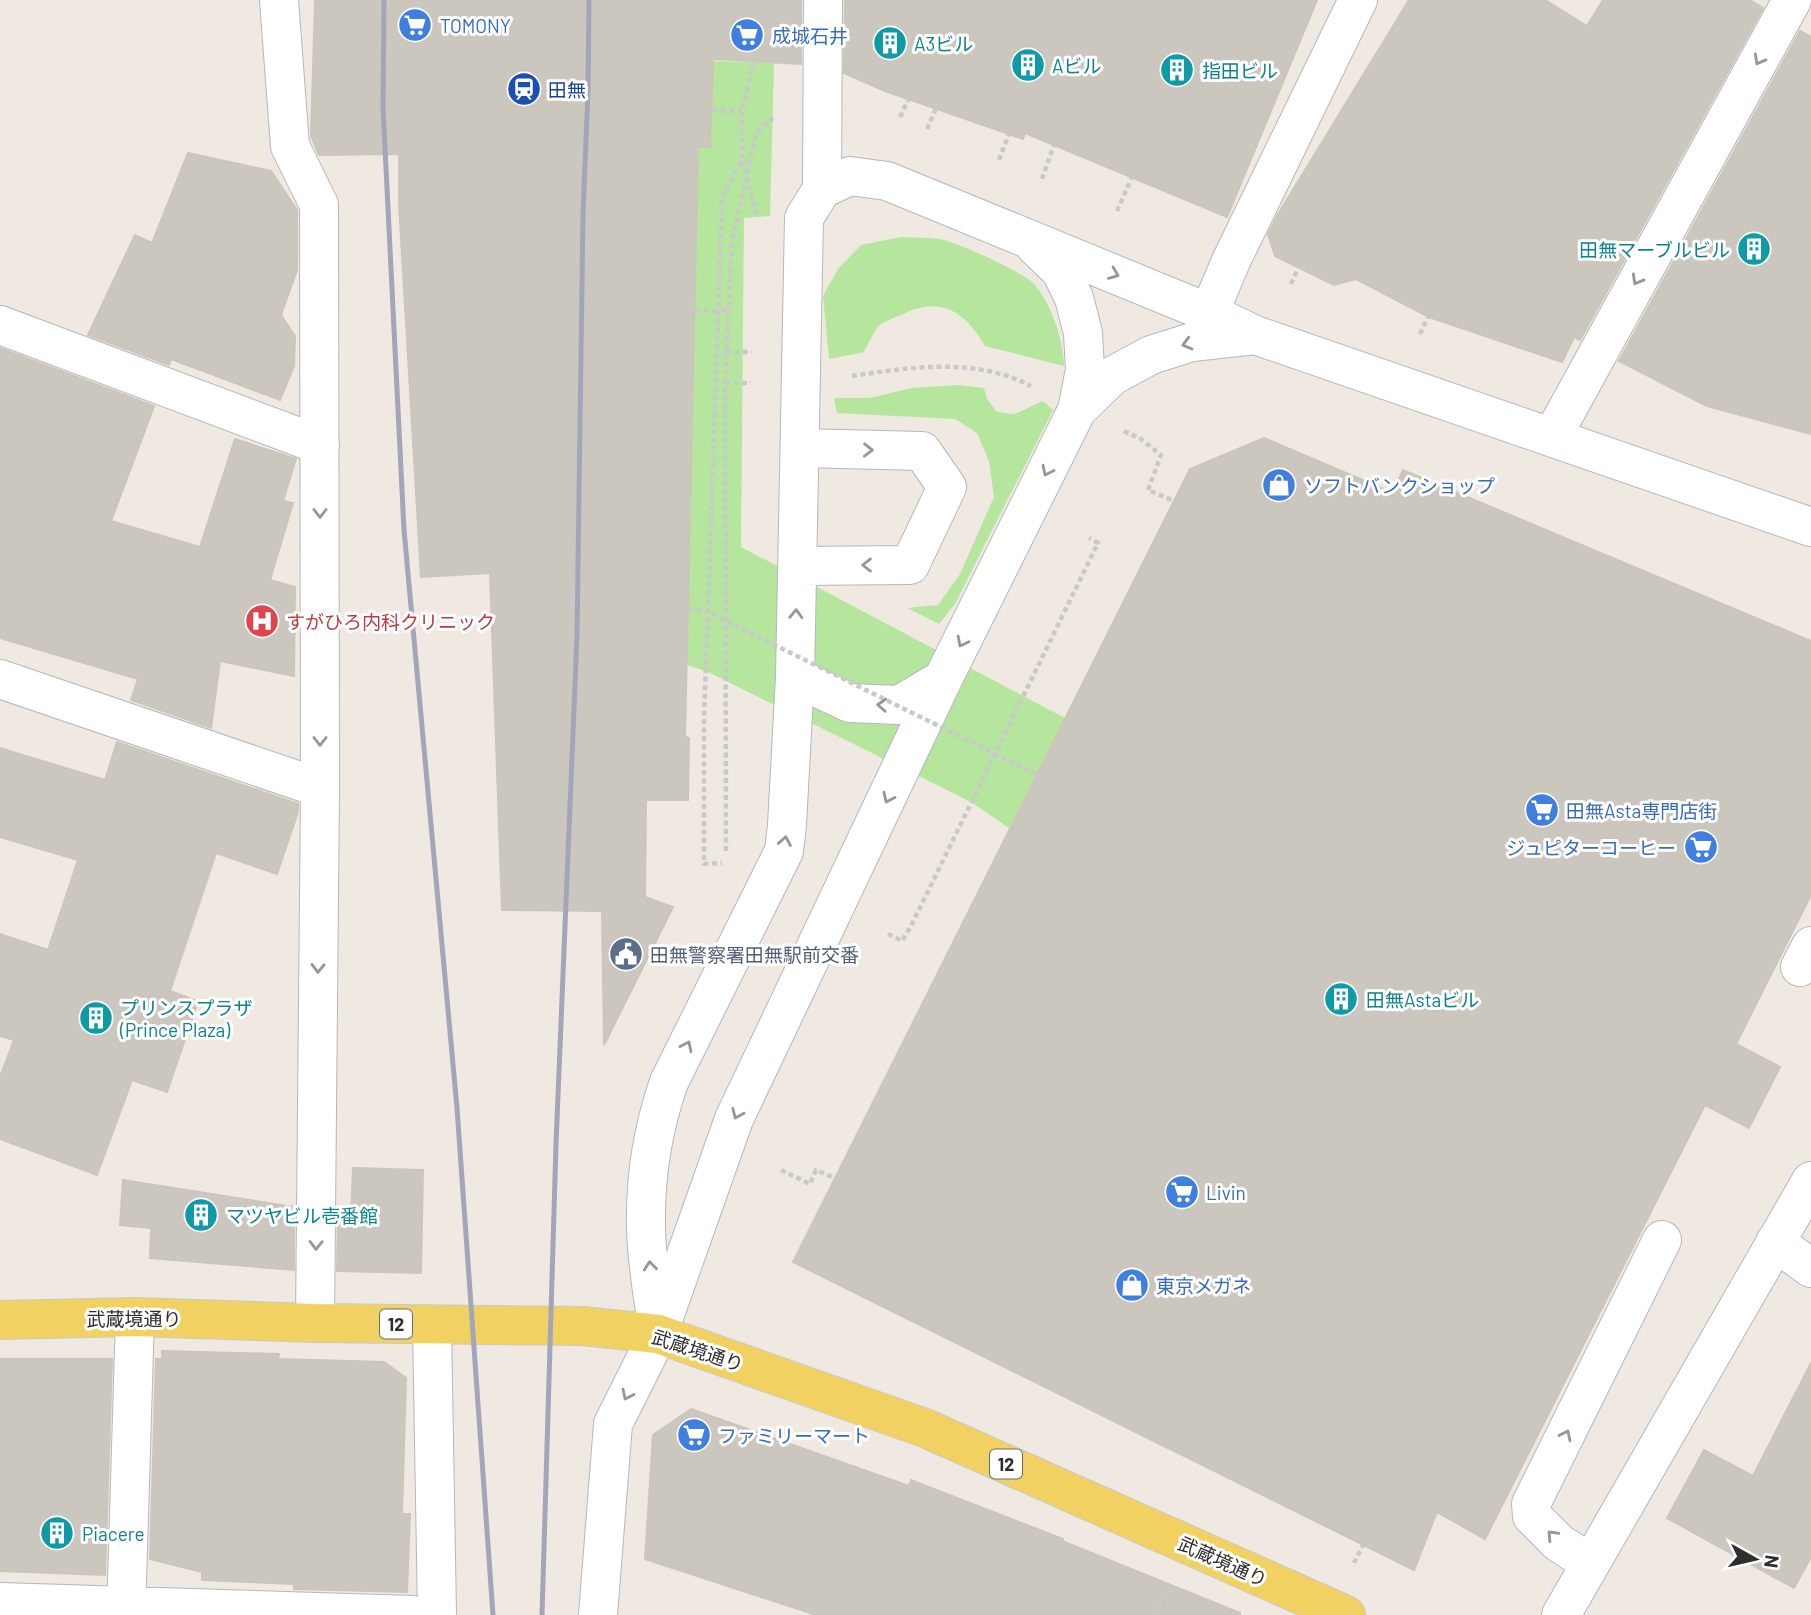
<svg xmlns="http://www.w3.org/2000/svg" width="1811" height="1615" viewBox="0 0 1811 1615" font-family="Barlow,'Noto Sans JP',sans-serif">
	<rect width="100%" height="100%" fill="#efe9e1"/>
	<path fill="#b6e59e" d="M713 61 774 63 770 216 744 218 741 547 1065 718 1009 828 971 802 706 671 687 665 698 147H710Z
		M901 237C913 238 927 237 939 239 957 242 1018 270 1032 282 1050 299 1064 342 1064 366L985 346C965 311 940 295 901 315 893 318 882 322 877 328 872 335 868 344 864 352L829 359 823 296 838 269 861 245Z
		M958 385 984 388 987 399 997 412 1015 414 1043 401 1053 410 955 604 939 624 907 608 938 605 960 574 994 497 989 461 977 433 955 419 837 413 834 398H870L911 388Z"/>
	<path fill="#cbc7bf" stroke="#cbc5ba" stroke-width="2" d="M315 0H801V64L713 59 710 147H698L685 737 689 738 688 800H646L645 897 673 907 604 1045 602 911 502 910 490 573 421 577 399 204V154L319 155 311 136Z
		M845 0H1317L1227 217 1025 133 1023 139 885 91 844 73Z
		M1409 0H1545L1587 26 1603 0H1750L1763 8 1580 340 1574 337 1562 362 1429 317 1356 279 1334 285 1275 256 1268 234 1277 216Z
		M1800 31 1811 37V434L1707 406 1619 361Z
		M188 153 271 171 297 210V270L281 315 295 336 294 366 280 400 171 359 169 365 88 335 135 235 152 243Z
		M0 348 154 406 111 521 200 547 235 439 296 459 283 501 293 503 270 580 295 587 294 676 220 661 211 728 131 700 138 679 0 638Z
		M1264 438 1393 493 1403 470 1811 641V895L1736 1044 1780 1067 1749 1128 1705 1105 1485 1539 1437 1512 1414 1570 793 1262 1190 469Z
		M117 742 298 804V812L277 874 216 853 170 991 198 1001 167 1092 132 1080 97 1175 0 1139V1077L14 1040 0 1036V934L48 950 78 860 0 837V748L105 780Z
		M353 1168 423 1170 421 1273 337 1271 338 1214 351 1216Z
		M123 1180 294 1207V1270L150 1258 151 1228 120 1225Z
		M162 1351 279 1354 278 1359 384 1362 406 1378 402 1514H410L407 1592 294 1589V1584L202 1580V1572L150 1559 156 1359H162Z
		M0 1359H112L105 1575 0 1571Z
		M1811 1363V1557L1794 1588 1667 1518 1704 1450 1753 1476Z
		M691 1409 909 1486 911 1480 1063 1539 1062 1541 1240 1613V1615H816L645 1559 653 1435Z"/>
	<g fill="none" stroke-linecap="round" stroke-linejoin="round">
		<g stroke="#b4b7c1" stroke-width="40">
			<path id="minor" d="M279 0 290 146 319 205 320 788 315 1323
				M822 189 823 0
				M1209 313 1231 261 1358 0
				M0 325 320 445
				M1077 410 1112 376 1151 355 1192 342 1255 335
				M1552 437 1792 0
				M798 566 910 565 947 487 922 451 800 448
				M795 677 850 703 899 705 943 679
				M0 679 320 788
				M1800 967 1811 946
				M1775 1242 1811 1268
				M432 1325 437 1615
				M658 1334C654 1299 646 1262 646 1226 645 1177 653 1128 669 1082L784 851 787 825 795 677 804 218 822 189 850 176 887 181 1209 313 1255 335 1811 527
				M1590 1563 1559 1543 1532 1516 1531 1504 1662 1240
				M0 1602 412 1615
				M126 1615 135 1317
				M598 1615 613 1424 658 1334 734 1119 943 679 1077 410 1085 370 1083 333 1074 298 1061 271 1035 246
				M1561 1615 1811 1181"/>
		</g>
		<g stroke="#c9c9c9" stroke-width="40">
			<path id="major" d="M0 1320 135 1317 315 1323 583 1326 658 1334 925 1428 1346 1615"/>
		</g>
		<path stroke="#c9c9c9" stroke-width="4.5" stroke-dasharray="5 3.5" stroke-linecap="butt" d="M712 111 742 110
			M900 117 911 94
			M927 129 937 106
			M999 160 1009 134
			M1042 179 1054 145
			M1117 211 1132 177
			M1291 284 1298 269
			M695 311 727 310
			M1420 334 1428 317
			M726 352H752
			M852 376C912 367 975 357 1031 386
			M725 383H751
			M1124 431 1141 439 1161 455 1148 490 1174 501
			M688 608 708 612 704 716V864L722 863
			M726 851 725 383 732 242 756 133 773 118
			M888 934 902 941 911 926 1098 543 1089 538
			M781 1170 810 1184 816 1170 835 1178
			M1354 1563 1363 1545
			M1157 1615 1166 1590"/>
		<use href="#minor" stroke="#fff" stroke-width="38"/>
		<use href="#major" stroke="#f2d163" stroke-width="38"/>
		<path stroke="#a3a6b8" stroke-width="5" d="M384 0 383 108 404 530 457 1108 493 1615
			M542 1615 556 1144 577 636 583 213 588 92 589 0"/>
		<path stroke="#c9c9c9" stroke-width="4.5" stroke-dasharray="5 3.5" stroke-linecap="butt" d="M754 62 742 110V160L722 197 708 612 1036 774
			M743 161 757 217"/>
	</g>
	<defs><path id="oneway-chevron" d="M-2-3.5L2.5 0L-2 3.5" fill="none" stroke-width="1.6" stroke-linecap="round" stroke-linejoin="round" transform="scale(1.75)"/></defs>
	<g stroke="#969696">
		<use href="#oneway-chevron" transform="translate(1759 60) rotate(119)"/>
		<use href="#oneway-chevron" transform="translate(1114 274) rotate(22)"/>
		<use href="#oneway-chevron" transform="translate(1637 280) rotate(119)"/>
		<use href="#oneway-chevron" transform="translate(1187 344) rotate(165)"/>
		<use href="#oneway-chevron" transform="translate(868 450) rotate(1)"/>
		<use href="#oneway-chevron" transform="translate(1047 471) rotate(116)"/>
		<use href="#oneway-chevron" transform="translate(320 513) rotate(90)"/>
		<use href="#oneway-chevron" transform="translate(867 565) rotate(180)"/>
		<use href="#oneway-chevron" transform="translate(796 614) rotate(-88)"/>
		<use href="#oneway-chevron" transform="translate(962 642) rotate(117)"/>
		<use href="#oneway-chevron" transform="translate(882 705) rotate(-177)"/>
		<use href="#oneway-chevron" transform="translate(320 741) rotate(90)"/>
		<use href="#oneway-chevron" transform="translate(888 798) rotate(115)"/>
		<use href="#oneway-chevron" transform="translate(785 841) rotate(-80)"/>
		<use href="#oneway-chevron" transform="translate(318 968) rotate(91)"/>
		<use href="#oneway-chevron" transform="translate(687 1046) rotate(-64)"/>
		<use href="#oneway-chevron" transform="translate(737 1114) rotate(114)"/>
		<use href="#oneway-chevron" transform="translate(316 1245) rotate(91)"/>
		<use href="#oneway-chevron" transform="translate(650 1266) rotate(-96)"/>
		<use href="#oneway-chevron" transform="translate(627 1395) rotate(116)"/>
		<use href="#oneway-chevron" transform="translate(1566 1435) rotate(-64)"/>
		<use href="#oneway-chevron" transform="translate(1552 1535) rotate(-133)"/>
	</g>
	<defs>
		<g id="supermarket-disc" transform="scale(1.75)"><circle r="9.5" fill="#3f7fe0" stroke="#fff"/><path d="M-6-5.5h2.5l.6 2H6L4.5 2H-2.5L-4.4-4H-6ZM-1.5 3.2a1.3 1.3 0 1 0 .1 0ZM3 3.2a1.3 1.3 0 1 0 .1 0Z" fill="#fff"/></g>
		<g id="building-disc" transform="scale(1.75)"><circle r="9.5" fill="#0f9aa8" stroke="#fff"/><path d="M-4-6H4V6H1V3H-1V6H-4ZM-2.5-4.3h1.7v1.8h-1.7ZM.8-4.3h1.7v1.8H.8ZM-2.5-1h1.7V.8h-1.7ZM.8-1h1.7V.8H.8Z" fill="#fff"/></g>
		<g id="station-disc" transform="scale(1.75)"><circle r="9.5" fill="#1a4fb4" stroke="#fff"/><path d="M-3-6H3Q5-6 5-4V2Q5 4 3 4L4.5 6H3L1.5 4h-3L-3 6H-4.5L-3 4Q-5 4-5 2V-4Q-5-6-3-6ZM-3.5-4v3h7v-3ZM-3.5 1v1.5H-2V1ZM2 1v1.5H3.5V1Z" fill="#fff"/></g>
		<g id="shop-disc" transform="scale(1.75)"><circle r="9.5" fill="#3f7fe0" stroke="#fff"/><path d="M-5-2.5h2.3a2.7 3.5 0 0 1 5.4 0H5L5.5 6h-11ZM-1.5-2.5h3a1.5 2.3 0 0 0-3 0Z" fill="#fff"/></g>
		<g id="hospital-disc" transform="scale(1.75)"><circle r="9.5" fill="#e0444e" stroke="#fff"/><path d="M-5-5h3v3.5h4V-5h3V5h-3V1.5h-4V5h-3Z" fill="#fff"/></g>
		<g id="civic-disc" transform="scale(1.75)"><circle r="9.5" fill="#5c6f8a" stroke="#fff"/><path d="M-.6-6.5H3V-4.5H.6V-3L4-1V1h2V6H-6V1h2V-1L-.6-3ZM-1.2 2.5V6h2.4V2.5Z" fill="#fff"/></g>
	</defs>
	<g fill-rule="evenodd">
		<use href="#supermarket-disc" x="415" y="25"/>
		<use href="#supermarket-disc" x="747" y="35"/>
		<use href="#building-disc" x="890" y="43"/>
		<use href="#building-disc" x="1028" y="65"/>
		<use href="#building-disc" x="1177" y="70"/>
		<use href="#station-disc" x="524" y="89"/>
		<use href="#building-disc" x="1754" y="249"/>
		<use href="#shop-disc" x="1279" y="485"/>
		<use href="#hospital-disc" x="262" y="621"/>
		<use href="#supermarket-disc" x="1542" y="810"/>
		<use href="#supermarket-disc" x="1701" y="847"/>
		<use href="#civic-disc" x="626" y="954"/>
		<use href="#building-disc" x="1341" y="999"/>
		<use href="#building-disc" x="96" y="1018"/>
		<use href="#supermarket-disc" x="1182" y="1192"/>
		<use href="#building-disc" x="201" y="1215"/>
		<use href="#shop-disc" x="1132" y="1285"/>
		<use href="#supermarket-disc" x="694" y="1435"/>
		<use href="#building-disc" x="57" y="1533"/>
	</g>
	<g text-anchor="middle" dominant-baseline="central" stroke-width="6" stroke-linejoin="round" paint-order="stroke">
		<g fill="#fff" stroke="#6d6d6d" stroke-width="2">
			<rect x="380" y="1309.5" width="32" height="29" rx="5"/>
			<rect x="990" y="1449.5" width="32" height="29" rx="5"/>
		</g>
		<g font-size="18" font-weight="bold" fill="#2e2e2e">
			<text x="396" y="1324">12</text>
			<text x="1006" y="1464">12</text>
		</g>
		<g font-size="19" fill="#366cbe" stroke="#fff" text-anchor="start">
			<text x="440" y="25">TOMONY</text>
			<text x="772" y="35">成城石井</text>
			<text x="1304" y="485">ソフトバンクショップ</text>
			<text x="1566" y="810">田無Asta専門店街</text>
			<text x="1676" y="847" text-anchor="end">ジュピターコーヒー</text>
			<text x="1206" y="1192">Livin</text>
			<text x="1156" y="1285">東京メガネ</text>
			<text x="718" y="1435">ファミリーマート</text>
		</g>
		<g font-size="19" fill="#0d838f" stroke="#fff" text-anchor="start">
			<text x="914" y="43">A3ビル</text>
			<text x="1052" y="65">Aビル</text>
			<text x="1202" y="70">指田ビル</text>
			<text x="1730" y="249" text-anchor="end">田無マーブルビル</text>
			<text x="1366" y="999">田無Astaビル</text>
			<text x="120" y="1007">プリンスプラザ<tspan x="120" dy="22">(Prince Plaza)</tspan></text>
			<text x="226" y="1215">マツヤビル壱番館</text>
			<text x="82" y="1533">Piacere</text>
		</g>
		<g font-size="19" fill="#164399" stroke="#fff" text-anchor="start">
			<text x="548" y="89">田無</text>
		</g>
		<g font-size="19" fill="#be3a42" stroke="#fff" text-anchor="start">
			<text x="286" y="621">すがひろ内科クリニック</text>
		</g>
		<g font-size="19" fill="#4e5e75" stroke="#fff" text-anchor="start">
			<text x="650" y="954">田無警察署田無駅前交番</text>
		</g>
		<g font-size="19" fill="#2e2e2e" stroke="#fff">
			<text x="134" y="1318">武蔵境通り</text>
			<text transform="translate(698 1350) rotate(18)">武蔵境通り</text>
			<text transform="translate(1223 1561) rotate(24)">武蔵境通り</text>
		</g>
	</g>
	<g transform="translate(1755 1559) rotate(98)" stroke="#ffffff" stroke-width="5" paint-order="stroke">
	<path d="M0-5L12 26L0 18L-12 26Z" fill="#2e2e2e"/>
	<text y="-10" font-size="19" font-weight="bold" text-anchor="middle" fill="#2e2e2e">N</text>
	</g>
</svg>
